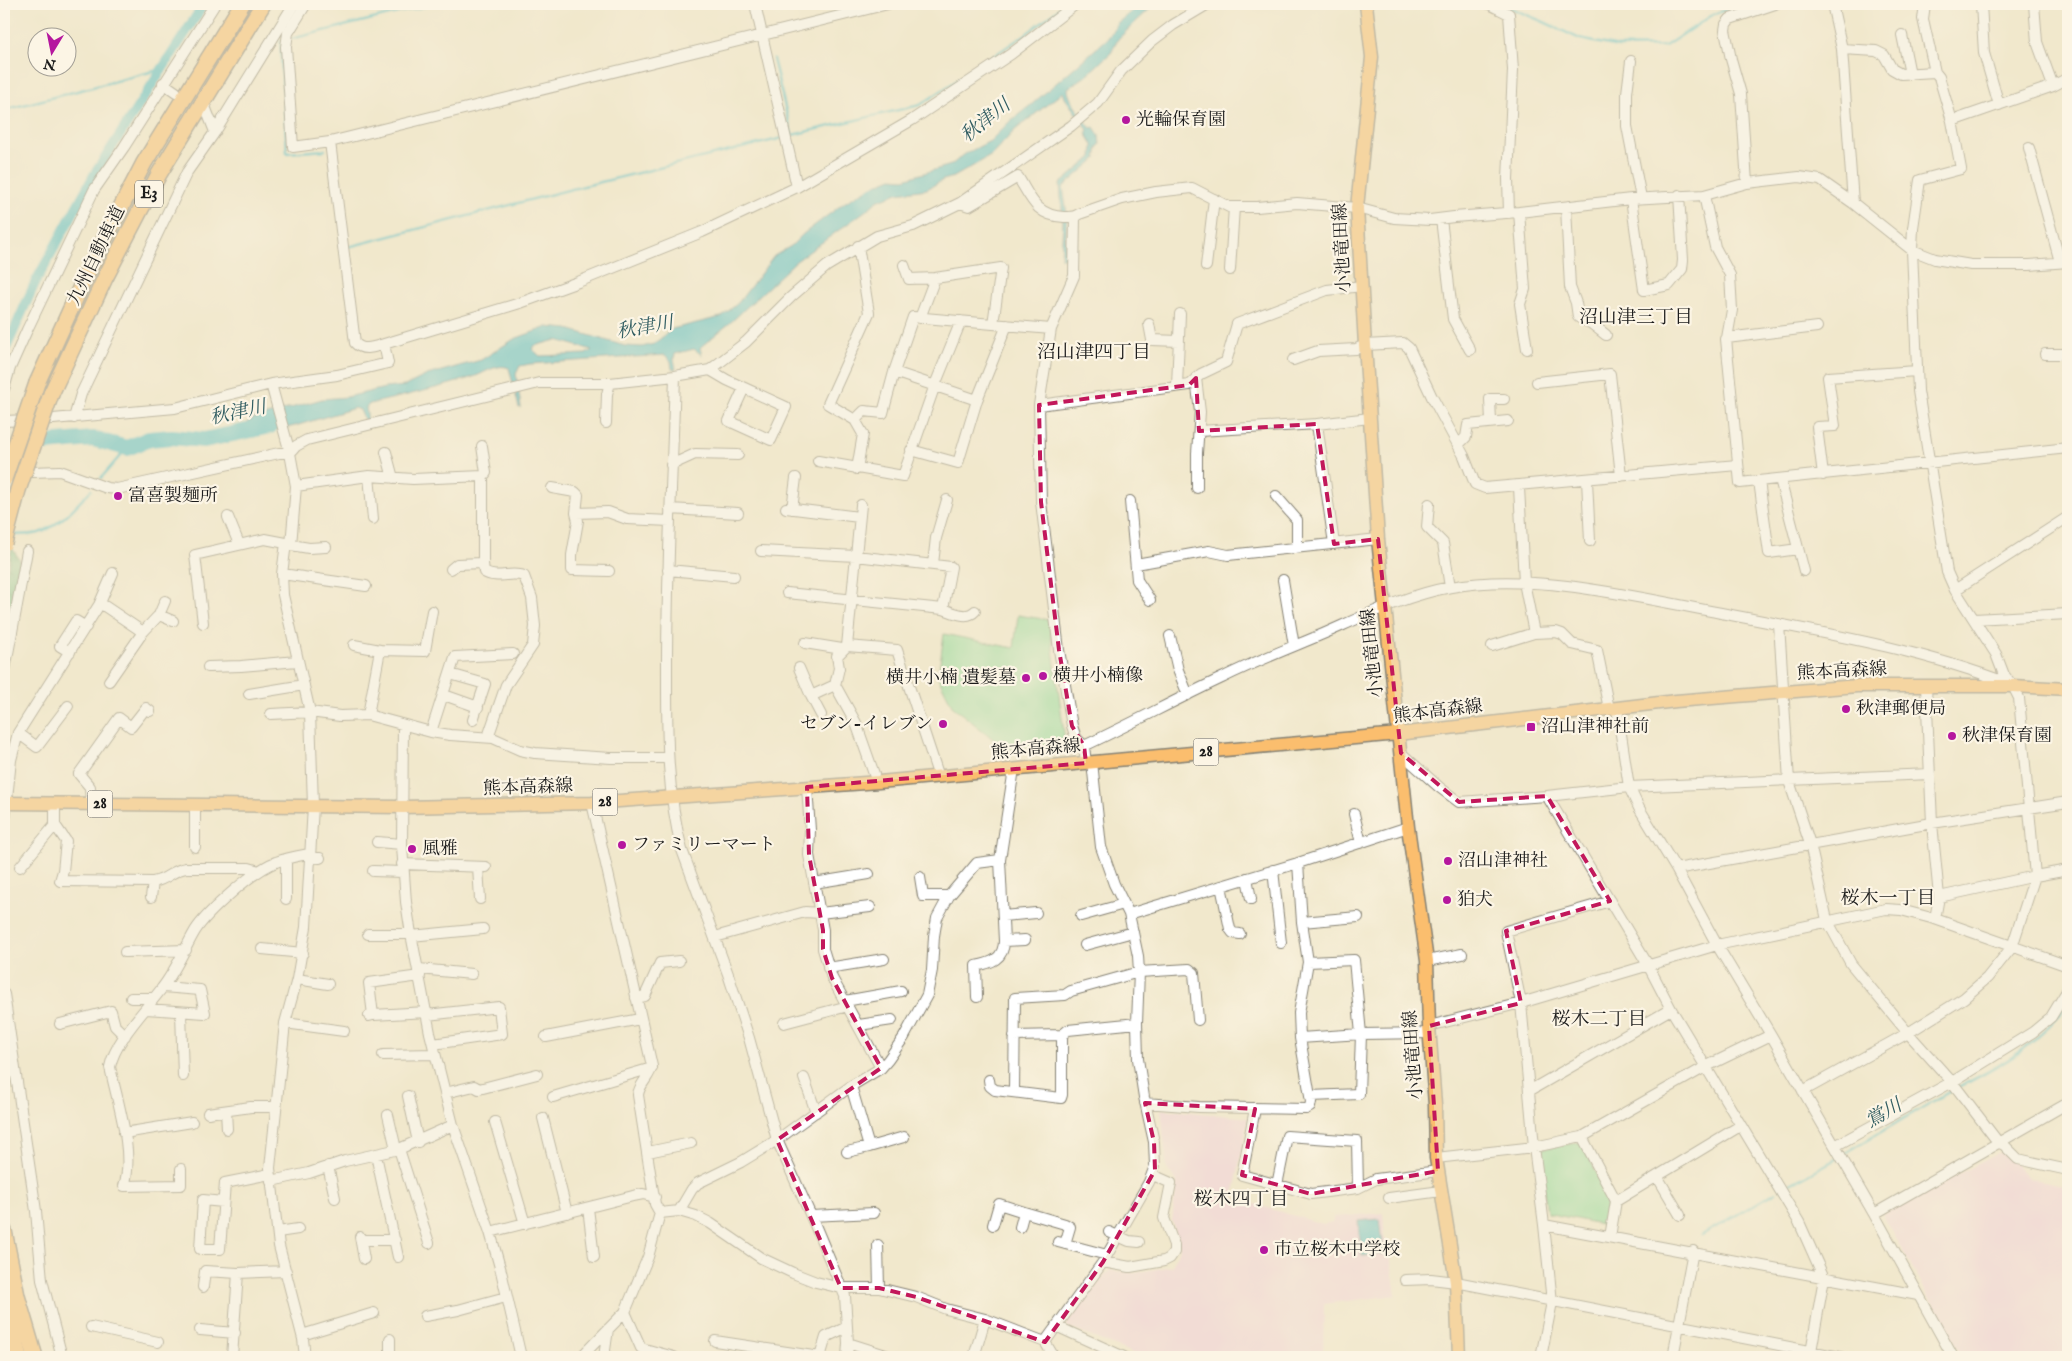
<svg xmlns="http://www.w3.org/2000/svg" width="2072" height="1361" viewBox="0 0 2072 1361" font-family="'IM FELL English','Noto Serif JP',serif">
	<defs>
		<pattern id="forest-crowns" width="20" height="18" patternUnits="userSpaceOnUse" patternTransform="scale(1.25)"><rect width="20" height="18" fill="#6fba82"/><path d="M2 6a3 3 0 1 1 6 0M12 15a3 3 0 1 1 6 0" fill="none" stroke="#5a966a"/></pattern>
	</defs>
	<rect width="100%" height="100%" fill="#fcf5e5"/>
	<filter id="ink" filterUnits="userSpaceOnUse"><feTurbulence type="fractalNoise" baseFrequency=".02" numOctaves="2"/><feDisplacementMap in="SourceGraphic" scale="10" xChannelSelector="R" yChannelSelector="G"/><feConvolveMatrix kernelMatrix="1 2 1 2 8 2 1 2 1" color-interpolation-filters="sRGB"/></filter>
	<filter id="wash" filterUnits="userSpaceOnUse"><feTurbulence type="fractalNoise" baseFrequency=".0096" numOctaves="4" result="noise"/><feDisplacementMap in="SourceGraphic" scale="20" xChannelSelector="R" yChannelSelector="G"/><feGaussianBlur stdDeviation="1.12" result="paint"/><feColorMatrix in="noise" values="0 0 0 0 0 0 0 0 0 0 0 0 0 0 0 0 0 1.4 0 .05"/><feComposite in="paint" operator="in"/></filter>
	<g filter="url(#wash)">
		<rect width="100%" height="100%" fill="#f1e8cc"/>
		<path fill="#f3cfdf" d="M1161 1109 1248 1118 1233 1198 1323 1224 1333 1222V1217L1383 1213 1385 1239 1389 1248 1396 1295 1324 1304 1323 1357H1142L1065 1326 1109 1270 1135 1273 1172 1266 1180 1248 1172 1221 1177 1181 1167 1169Z
			M2002 1151 2029 1178 2068 1186V1357H1963L1882 1214Z"/>
		<path fill="url(#forest-crowns)" stroke="#466b4f" d="M12 548 20 560C16 578 28 575 12 594L15 603 4 664V585Z"/>
		<path fill="#8ada9a" stroke="#537b5b" d="M1018 615 1049 620 1065 741 1007 750 953 707 938 677 944 634 1014 648Z
			M1582 1142 1607 1196 1605 1225 1547 1213 1539 1149Z"/>
		<path fill="#4fbdc8" stroke="#366c72" fill-rule="evenodd" d="M1141 4H1155L1118 39 1111 53 1104 59 1086 76 1068 88C1067 99 1084 119 1091 128L1094 127 1099 135 1100 145 1098 147 1096 159 1063 187 1067 214 1065 258H1061L1063 222 1060 184 1092 157 1093 145 1086 133 1088 130 1065 98 1063 92 1014 131 992 155 954 177 943 180 927 189 897 193 877 201 868 209 795 262 730 323 703 345 700 348 702 355 694 349 675 354 674 359 676 369H672L671 361 665 355 530 364 520 366 516 374 521 407 519 408 509 368C498 363 486 372 476 376 441 388 406 395 370 404L366 407 368 421 365 422 360 410 355 408 295 426 253 435 246 423 253 419 322 399 347 397 385 388 405 386 427 375 481 360 514 339 547 327 568 329 625 346 642 347 654 344 672 329 721 317 738 303 774 256 791 246 803 234 844 203 872 186 892 178 904 179 951 165 965 154 990 141 1009 122 1032 104 1107 39 1114 30 1116 24ZM556 340 592 350 586 354 540 356 532 349 534 346Z
			M1380 1219 1384 1254 1362 1256 1358 1221Z"/>
		<g fill="none" stroke-linecap="round" stroke-linejoin="round">
			<path stroke="#4fbdc8" stroke-width="2.5" d="M1503 5 1544 22 1580 39 1619 47 1665 46 1714 14 1743 4
				M291 39 434 4
				M280 41 287 153 325 150
				M773 59 792 135
				M4 110 158 70
				M788 136 920 105 1026 34 1065 4
				M348 247 572 189 783 138
				M101 478 127 448
				M15 535C23 534 32 535 39 533 59 526 77 505 91 490
				M1959 1087C2006 1063 2035 1047 2068 1004
				M1842 1155 1954 1089
				M1781 1189 1838 1158
				M1702 1235 1776 1192"/>
			<path stroke="#4fbdc8" stroke-width="10" d="M4 353 35 283 94 175 204 4"/>
			<path stroke="#4fbdc8" stroke-width="16" d="M46 443 93 439 127 448 149 439 172 437 204 440 270 426"/>
		</g>
	</g>
	<g filter="url(#ink)">
		<g fill="none" stroke-linecap="round" stroke-linejoin="round">
			<g stroke="#868274" stroke-width="12">
				<path id="minor" d="M306 4 288 33 286 47 293 147 330 142 888 4
					M755 4 797 187
					M1489 4 1509 14 1513 70 1508 179 1509 213
					M1832 4 1842 49 1853 203
					M1925 4 1923 19 1935 72
					M1981 4 1984 53 1999 105
					M2034 4 2037 42 2053 86
					M1902 35 1910 74
					M1631 61 1627 93V126L1641 198
					M163 83 176 92
					M206 109 215 132
					M1952 121 2053 86 2068 78
					M2029 148 2060 262
					M1747 183 1741 94 1731 59 1725 30 1726 24 1730 19 1775 4
					M1704 195 1715 247 1730 275 1732 310 1727 338 1726 339 1740 483 2068 448
					M1631 199 1644 290 1669 285 1682 269 1683 260 1679 195
					M960 203 969 206 1018 177C1031 198 1036 216 1064 217 1070 217 1074 218 1079 214L1122 199 1156 192 1192 188 1229 207H1257L1297 203 1357 208 1394 218 1430 220 1454 217 1519 212 1631 199 1704 195 1747 183 1799 177 1820 180 1853 203 1912 250 1935 259 1971 265H2029L2068 262
					M1566 207 1570 287 1576 303 1578 317 1592 324 1606 335
					M1519 212 1525 289 1520 304 1527 349
					M1075 217 1074 276 1051 329 1039 405 1041 502 1059 650 1072 726 1076 738 1084 746 1086 763
					M1441 219 1453 319 1470 350
					M904 265 909 279 935 278 1001 268 993 324
					M1206 266 1214 199
					M1230 270 1234 207
					M920 318 935 278
					M1149 324 1152 340 1179 341
					M1727 338 1817 327
					M384 344 520 303 578 282 702 232 797 187 912 120 1011 54 1076 4
					M2045 354H2068
					M1293 360 1318 351 1356 349 1365 345 1403 343 1409 348 1432 397 1464 456 1475 484 1485 488 1737 465
					M710 370 727 380 786 407 771 440 729 421 744 388
					M894 372 977 400
					M675 376C672 473 667 569 667 665 667 727 666 790 682 850L728 974 749 1038 777 1140 815 1225 845 1296 848 1343 847 1357
					M1196 378 1200 412 1197 453V488
					M1537 382 1610 374 1621 476
					M271 384 290 453 296 486 291 545 286 543 282 574 283 595 310 712 313 806 306 927 297 979 285 1023 270 1168 279 1246 303 1339 305 1357
					M1177 386 1180 314
					M4 389 10 368 27 330 94 190 124 147 215 4
					M1039 405 1189 385 1201 374 1226 362 1237 324 1327 290 1362 286
					M74 418 81 394 187 172 215 132 294 4
					M855 420 864 411 883 413 894 372 913 317 1051 329
					M4 421 53 419 175 408 271 384 337 375 388 363 384 344C374 347 363 352 355 343L330 142
					M1491 422 1490 399H1504
					M606 423 607 394 610 383
					M1317 424 1334 544
					M1199 431 1317 424 1370 418
					M1458 445 1466 437 1468 425 1508 421
					M482 446 486 473 483 476
					M911 450 958 463 977 400 1007 325
					M386 452 393 478
					M290 453 296 446 307 440 539 383H610L675 376 710 370 746 342 791 297 827 266 877 236 913 226 960 203 1071 126 1098 103 1121 71 1152 41 1173 25 1208 4
					M818 461 903 476 935 385 961 321
					M671 465 695 454 738 455
					M857 469 863 434 855 420 828 404 869 313 858 246
					M4 473 60 471 107 488 117 489 279 453H290
					M1823 475 1817 427 1835 426 1828 377 1917 371
					M369 476 373 519
					M1780 479 1804 571
					M1587 480 1590 541
					M1759 481 1769 553 1798 549
					M296 486 369 476 413 479 483 476V563L457 564 451 569
					M1519 487 1524 582 1534 633
					M552 488 575 492 578 495 576 513 578 521 572 555V570L609 571
					M1276 496 1297 520V547
					M1130 501 1137 580 1150 600
					M1429 504 1427 527 1443 543 1450 587
					M786 508 859 517
					M670 509 738 513
					M792 509 796 478
					M576 513 608 512 627 519 670 521
					M228 517 239 544
					M291 545 309 548 326 547
					M761 551 856 556 847 646 897 650 937 771
					M483 563 484 572C497 580 511 571 524 576L532 598 535 626 533 645 506 685 488 737
					M933 564 936 538 947 500
					M1136 564 1209 551 1228 555 1378 539
					M668 570 734 576
					M282 574 366 586
					M1283 580 1294 646
					M1955 590 2068 517
					M787 593 943 609 951 567 856 556 861 505
					M100 603 143 632 109 681
					M943 609C953 612 967 620 975 611
					M159 615 173 621
					M1974 619 2068 614
					M203 623 195 555 265 539 286 543
					M1779 624 1789 781 1810 844 1827 920 1851 964 1908 1033 1952 1082 1998 1142 2004 1145 2018 1159 2068 1170
					M143 632 159 615 165 601
					M1170 636 1178 670 1188 695
					M805 643 842 649
					M354 645 380 650
					M847 646 837 656 839 668 835 685 856 723 874 774
					M1492 646 1534 633 1556 632 1562 634 1572 644 1597 650 1609 709
					M70 652 60 646 76 621 86 627
					M208 667 241 666 297 661
					M799 668 811 696
					M450 674 485 684 473 720
					M4 675 27 551
					M1926 686 1932 823 1939 897 1935 919
					M249 694 304 685
					M444 695 478 707
					M1617 708 1629 787 1639 808 1676 869 1717 945 1771 1035 1874 1214 1953 1357
					M271 714 310 712 340 716 368 715 431 732 450 735 493 738 520 750 535 753 611 758H668
					M368 715 380 650 425 651 432 611
					M821 715 811 696 835 685
					M403 725 402 846 406 902 411 934 430 1033 453 1125 490 1232 501 1271 521 1357
					M431 732 455 657 513 654
					M18 733 37 747 68 706
					M1084 746C1131 724 1177 699 1224 677 1256 661 1290 648 1323 634 1364 616 1406 595 1451 587 1532 571 1640 598 1721 613 1818 632 1917 648 2010 684
					M1401 753 1439 787 1459 802 1547 796 1629 787 1930 774
					M11 760 18 733 99 605 113 573
					M807 787 810 830 809 855 823 930V949L832 978 881 1068
					M1547 796 1648 965 1671 1009 1799 1222 1824 1278 1810 1357
					M55 804V825L66 841 63 871 60 881 153 882 151 897
					M91 804 90 787 79 774 119 718 131 727 146 708 150 711
					M1354 814 1361 843
					M4 828 11 760 5 759
					M377 842 402 844
					M195 847V805
					M309 857 320 858
					M1298 863 1302 922 1308 962 1299 1013 1300 1038
					M402 864 486 867
					M20 867 55 825
					M478 867 480 899
					M1676 869 1932 823 2068 802
					M1273 870 1281 943
					M373 871 403 872
					M920 877 923 896H949
					M1247 878 1251 899
					M153 882C169 879 172 870 186 868H249L259 871
					M814 883 869 874
					M1221 886 1230 929 1233 933 1240 934
					M1939 897 2035 876 2068 870
					M286 899V859
					M1129 914 1298 863 1408 827
					M1003 916 1036 913
					M1081 916 1124 904
					M1302 922 1358 917
					M368 934H411
					M411 936 483 929
					M715 937 805 912 820 913 870 907
					M1004 941 1000 860 1014 769
					M1085 945 1133 932
					M262 949 303 953
					M125 952 186 950
					M1427 961 1462 954
					M1308 962 1354 960 1361 1034 1359 1094 1311 1096
					M828 968 884 959
					M419 969 472 974
					M297 979 328 984
					M4 994 36 1211 42 1280 62 1357
					M977 997 976 966C991 963 1004 959 1004 941L1025 940
					M131 998H154
					M636 998 645 996 660 963 679 961
					M845 1001 901 991
					M146 1009 205 1013 200 990 163 987
					M181 1012 183 1076
					M373 1015 427 1012
					M427 1015 499 1007 502 1034 433 1044
					M369 1016 373 1015 369 983 420 976
					M285 1023 344 1031
					M784 1023 848 1006
					M60 1024 111 1011 115 1026 125 1036
					M859 1025 892 1020
					M1429 1026 1521 1003 1717 945 1886 909 1901 910 1935 919 2068 966
					M1014 1036 1062 1035
					M546 1037 640 1019
					M383 1055 435 1054
					M804 1078 816 1112
					M989 1080 990 1086 995 1090 1061 1098 1062 1095V1035L1068 1030 1137 1023
					M851 1086 869 1147 904 1137
					M1014 1091 1015 998 1065 995 1071 991 1139 972 1189 969 1194 973 1198 1020
					M1529 1091 1671 1009
					M1803 1091 1908 1033 1964 998 1987 978 2012 947 2035 876 2019 698 2013 686 2004 675 1996 654 1955 590 1947 572 1918 391 1912 250 1913 228 1920 180 1961 169 1952 121 1939 77 1935 72 1901 74 1892 69 1884 55 1876 51 1842 49
					M445 1093 474 1086 479 1089 537 1074
					M408 1096 418 1142
					M553 1097 652 1068
					M1145 1103 1199 1107 1306 1109 1310 1107 1311 1102 1300 1038 1361 1034 1429 1033
					M1255 1109 1242 1175 1311 1194 1358 1188 1376 1179 1438 1171
					M226 1111 227 1129
					M208 1113 251 1107H275
					M388 1115 396 1149
					M543 1118 567 1213
					M495 1122 525 1224
					M124 1133 192 1122
					M1582 1137 1616 1201 1610 1237
					M1835 1146 1952 1082 2033 1032 2051 1017 2068 989
					M399 1149 429 1243
					M648 1152 691 1143
					M847 1152 869 1147
					M376 1155 398 1257
					M1436 1158 1534 1147 1582 1137 1707 1066 1771 1035
					M328 1166 335 1198
					M181 1169V1185L124 1186C135 1153 117 1101 110 1067 115 1040 146 1010 162 988 176 970 184 950 195 931 207 912 254 870 276 862 286 858 298 856 309 854
					M1657 1176 1680 1215
					M271 1181 309 1173 345 1161 399 1149 453 1125
					M1277 1185 1287 1136 1357 1141 1358 1188
					M1389 1198 1441 1191
					M1616 1201 1740 1126
					M223 1202 203 1200 200 1249H220L225 1183 270 1174
					M588 1208 594 1257
					M679 1211 692 1189 698 1183 741 1162 777 1140 851 1086 881 1068 888 1060 904 1037 927 995 932 970 934 936 937 918 949 896 977 863 1000 860
					M660 1213 679 1211 696 1216 710 1223 761 1258 793 1273 816 1282 841 1288H879L916 1297 946 1309 985 1319 1045 1342 1054 1357
					M1874 1214 2068 1103
					M811 1216 874 1213
					M993 1225 999 1204 1024 1212
					M1544 1225 1918 1295
					M1020 1227 1024 1212 1065 1224 1070 1227 1065 1244
					M278 1232 298 1229
					M490 1232 633 1196 643 1194 655 1197
					M1109 1232 1129 1241 1139 1242
					M360 1237 364 1259
					M361 1240H395
					M1058 1242 1107 1255
					M878 1245 879 1288
					M1103 1262 1130 1267 1164 1261 1170 1258 1174 1252V1245L1164 1218 1171 1183 1153 1175
					M238 1273 286 1271
					M1405 1280 1431 1279 1456 1282 1840 1357
					M203 1287 205 1271 238 1273 232 1357
					M625 1312 641 1348 674 1357
					M425 1316 458 1310 506 1297
					M1056 1326 1124 1357
					M91 1327 158 1342
					M200 1330 235 1333
					M302 1335 374 1313
					M715 1341 820 1357 826 1337 847 1327
					M1045 1342 1103 1262 1149 1182 1155 1166 1154 1142 1144 1097 1138 1059 1137 1023 1139 972 1138 956 1129 914 1114 884 1101 847 1092 762
					M848 1343 892 1357
					M390 1357V1339
					M581 1357 625 1312 648 1257 660 1213 655 1204 638 1095C639 1084 650 1077 652 1066L592 803
					M604 1357 608 1329
					M974 1357 985 1319
					M1541 1357 1552 1302 1544 1225 1534 1147 1521 1003 1506 931 1610 901
					M1673 1357 1693 1251"/>
			</g>
			<g stroke="#868274" stroke-width="15">
				<path id="major" d="M1366 4 1372 57 1357 208 1365 345 1378 539 1408 827 1427 961 1429 1026 1435 1105 1436 1158 1456 1282 1459 1357
					M4 803 403 807 592 803 879 782 1398 734 1676 701 1857 686H2013L2068 689"/>
			</g>
			<g stroke="#868274" stroke-width="18">
				<path id="highway" d="M37 383 88 271 144 163 242 4
					M51 394 105 278 159 174 263 4
					M4 1231 17 1296 35 1357
					M4 1301 19 1357"/>
			</g>
			<use href="#minor" stroke="#fff" stroke-width="10"/>
			<use href="#major" stroke="#fbbe6e" stroke-width="12"/>
			<use href="#highway" stroke="#fbbe6e" stroke-width="15"/>
			<g stroke="#868274" stroke-width="18" stroke-linecap="butt">
				<path id="highway-bridge" d="M4 479 37 383
					M4 543 18 490 51 394"/>
			</g>
			<use href="#highway-bridge" stroke="#fbbe6e" stroke-width="15"/>
		</g>
	</g>
	<path d="M0 0H2072V1361H0ZM1196 378 1199 431 1317 424 1334 544 1378 539 1401 753 1459 802 1547 796 1610 901 1506 931 1521 1003 1429 1026 1438 1171 1311 1194 1242 1175 1255 1109 1145 1103 1154 1142 1155 1170 1103 1262 1045 1342 916 1297 879 1288H841L777 1140 881 1068 832 978 823 949V930L809 855 807 787 1086 763 1084 746 1072 726 1059 650 1041 502 1039 405 1189 385Z" fill="#f1e8cc" fill-opacity=".55" fill-rule="evenodd"/>
	<path fill="none" stroke="#c2185b" stroke-width="4" stroke-dasharray="10 6" stroke-linejoin="round" d="M1196 378 1199 431 1317 424 1334 544 1378 539 1401 753 1459 802 1547 796 1610 901 1506 931 1521 1003 1429 1026 1438 1171 1311 1194 1242 1175 1255 1109 1145 1103 1154 1142 1155 1170 1103 1262 1045 1342 916 1297 879 1288H841L777 1140 881 1068 832 978 823 949V930L809 855 807 787 1086 763 1084 746 1072 726 1059 650 1041 502 1039 405 1189 385Z"/>
	<g fill="#b5179e" stroke="#fcf5e5" stroke-width="2">
		<circle cx="1126" cy="120" r="5"/>
		<circle cx="118" cy="496" r="5"/>
		<circle cx="1043" cy="676" r="5"/>
		<circle cx="1026" cy="678" r="5"/>
		<circle cx="1846" cy="709" r="5"/>
		<circle cx="943" cy="724" r="5"/>
		<rect x="1526" y="722" width="10" height="10" rx="2.5"/>
		<circle cx="1952" cy="736" r="5"/>
		<circle cx="622" cy="845" r="5"/>
		<circle cx="412" cy="849" r="5"/>
		<circle cx="1448" cy="861" r="5"/>
		<circle cx="1447" cy="900" r="5"/>
		<circle cx="1264" cy="1250" r="5"/>
	</g>
	<g text-anchor="middle" dominant-baseline="central" stroke-width="4.5" stroke-linejoin="round" paint-order="stroke">
		<g fill="#fcf5e5" stroke="#5f5d58" stroke-width="1">
			<rect x="135" y="180.5" width="28" height="27" rx="4"/>
			<rect x="1193.5" y="738.5" width="25" height="27" rx="4"/>
			<rect x="592.5" y="788.5" width="25" height="27" rx="4"/>
			<rect x="87.5" y="790.5" width="25" height="27" rx="4"/>
		</g>
		<g font-size="16" font-weight="bold" fill="#1c1c1c">
			<text x="149" y="194">E3</text>
			<text x="1206" y="752">28</text>
			<text x="605" y="802">28</text>
			<text x="100" y="804">28</text>
		</g>
		<g font-size="18" fill="#1c1c1c" stroke="#fcf5e5" text-anchor="start">
			<text x="1136" y="120">光輪保育園</text>
			<text x="128" y="496">富喜製麺所</text>
			<text x="1053" y="676">横井小楠像</text>
			<text x="1016" y="678" text-anchor="end">横井小楠 遺髪墓</text>
			<text x="1856" y="709">秋津郵便局</text>
			<text x="933" y="724" text-anchor="end">セブン-イレブン</text>
			<text x="1541" y="727">沼山津神社前</text>
			<text x="1962" y="736">秋津保育園</text>
			<text x="632" y="845">ファミリーマート</text>
			<text x="422" y="849">風雅</text>
			<text x="1458" y="861">沼山津神社</text>
			<text x="1457" y="900">狛犬</text>
			<text x="1274" y="1250">市立桜木中学校</text>
		</g>
		<g font-size="18" fill="#1c1c1c" stroke="#fcf5e5">
			<text transform="translate(1343 248) rotate(-93)">小池竜田線</text>
			<text transform="translate(97 256) rotate(-64)">九州自動車道</text>
			<text transform="translate(1373 653) rotate(-96)">小池竜田線</text>
			<text transform="translate(1842 672) rotate(-3)">熊本高森線</text>
			<text transform="translate(1438 712) rotate(-7)">熊本高森線</text>
			<text transform="translate(1036 750) rotate(-5)">熊本高森線</text>
			<text transform="translate(528 788) rotate(-2)">熊本高森線</text>
			<text transform="translate(1414 1055) rotate(-94)">小池竜田線</text>
		</g>
		<g font-size="19" font-style="italic" fill="#305c61" stroke="#fcf5e5">
			<text transform="translate(986 121) rotate(-39)">秋津川</text>
			<text transform="translate(645 328) rotate(-10)">秋津川</text>
			<text transform="translate(238 413) rotate(-12)">秋津川</text>
			<text transform="translate(1884 1114) rotate(-30)">鴬川</text>
		</g>
		<g font-size="19" fill="#1c1c1c" stroke="#fcf5e5">
			<text x="1636" y="318">沼山津三丁目</text>
			<text x="1094" y="353">沼山津四丁目</text>
			<text x="1888" y="899">桜木一丁目</text>
			<text x="1599" y="1020">桜木二丁目</text>
			<text x="1241" y="1200">桜木四丁目</text>
		</g>
	</g>
	<rect width="2072" height="1361" fill="none" stroke="#fcf5e5" stroke-width="20"/>
	<g transform="translate(52 52) rotate(190)"><circle r="24" fill="#fcf5e5" stroke="#a29e95"/>
	<path d="M0-4L9 19L0 12L-9 19Z" fill="#b5179e"/>
	<text y="-8" font-size="14" font-weight="bold" text-anchor="middle" fill="#1c1c1c">N</text>
	</g>
</svg>
